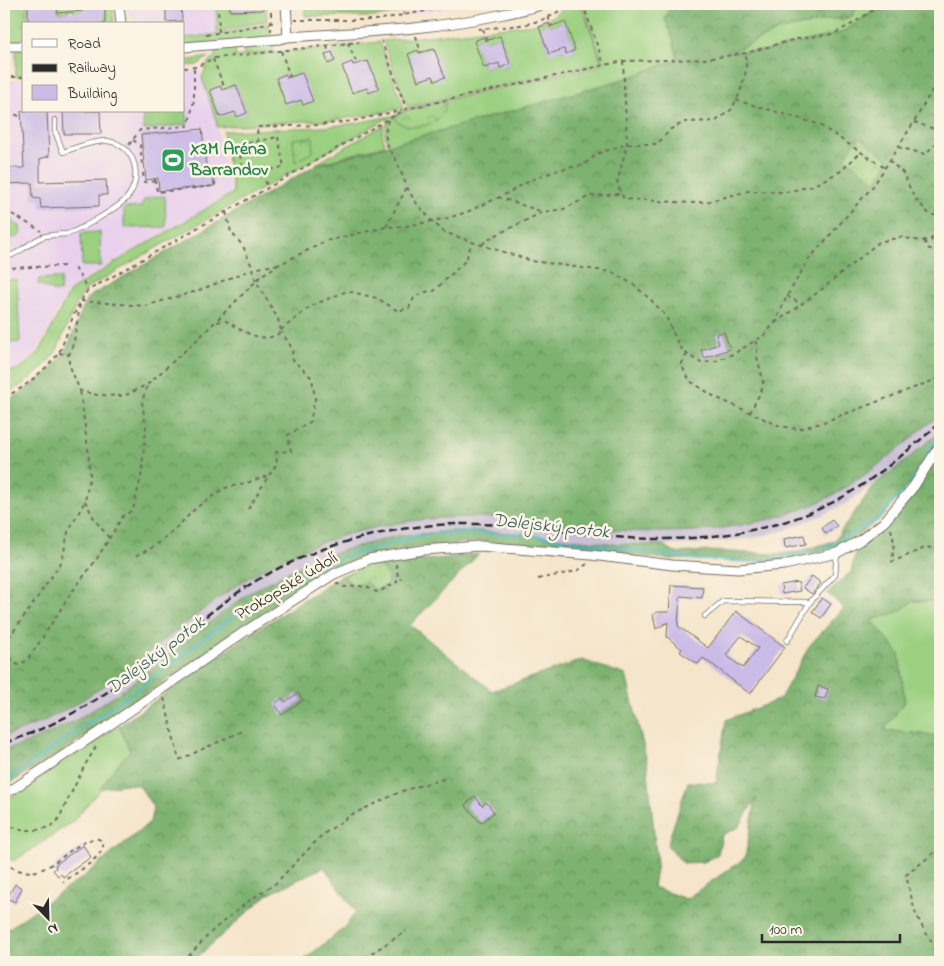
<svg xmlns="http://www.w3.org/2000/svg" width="944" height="966" viewBox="0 0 944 966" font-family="'Indie Flower',sans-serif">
	<defs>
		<pattern id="forest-crowns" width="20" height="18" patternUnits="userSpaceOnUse" patternTransform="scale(1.25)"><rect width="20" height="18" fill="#7db26f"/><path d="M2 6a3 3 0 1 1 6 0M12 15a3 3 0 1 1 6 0" fill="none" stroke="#67915b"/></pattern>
		<pattern id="park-crowns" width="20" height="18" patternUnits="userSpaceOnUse" patternTransform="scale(1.25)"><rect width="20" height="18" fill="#9cd081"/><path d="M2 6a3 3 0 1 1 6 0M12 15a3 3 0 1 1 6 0" fill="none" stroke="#7fa96a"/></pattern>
	</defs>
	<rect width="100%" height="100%" fill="#fcf5e5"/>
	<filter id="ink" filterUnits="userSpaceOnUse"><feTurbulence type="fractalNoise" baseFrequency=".02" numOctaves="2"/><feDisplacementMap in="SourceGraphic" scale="10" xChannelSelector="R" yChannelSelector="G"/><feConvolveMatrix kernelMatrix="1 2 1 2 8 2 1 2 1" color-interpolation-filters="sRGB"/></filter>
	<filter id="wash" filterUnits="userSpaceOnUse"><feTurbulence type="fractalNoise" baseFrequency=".0096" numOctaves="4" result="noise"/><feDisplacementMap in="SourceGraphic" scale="20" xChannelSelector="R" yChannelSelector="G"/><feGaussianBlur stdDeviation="1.12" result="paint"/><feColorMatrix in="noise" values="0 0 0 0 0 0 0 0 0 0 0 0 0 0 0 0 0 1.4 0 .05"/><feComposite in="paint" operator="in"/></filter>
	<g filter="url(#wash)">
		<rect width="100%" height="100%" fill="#f5e5ca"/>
		<path fill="#e9d1ed" d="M128 4H216L217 32 219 34 184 38V24H134V20L128 11Z
			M405 4H474L410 14Z
			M199 68 216 120 222 154 231 194 133 250 69 290 57 312 51 326 35 354 26 363 15 369 4 372V84L9 80H24V111H184V71L196 70Z"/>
		<path fill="#c9bfd7" d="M940 414V432L898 467 847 503 821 516 785 530 753 538 688 545H651L617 544 515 533 479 531H449L398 536 348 549 312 561 284 574 252 591 192 636 149 671 114 696 75 721 48 734 22 745 4 750V736L18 732 43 721 68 709 106 685 141 660 184 624 251 576 282 559 315 545 344 535 396 522 448 517H479L516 519 618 530 651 531H687L751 524 781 516 815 504 840 491 890 456Z"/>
		<path fill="#9cd081" stroke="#647e56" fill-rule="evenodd" d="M5 4H28V10L25 11V13H28V19H26V24H24V43H7Z
			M59 4H94L95 7 83 12H73V10H68V12L54 13 58 7Z
			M105 4H113L114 24H105Z
			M216 4H230V12L256 11V4H266L267 21 217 32Z
			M305 4H315V6L343 5 344 10 360 9 361 12H363V9H380V12H383V9L394 8V4H405L408 11 376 17 305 16Z
			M568 4H581L602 63 407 107 383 41 534 24 552 17ZM565 22 575 50 566 53 564 49 549 53 539 27 549 23 550 26ZM500 36 510 64 501 68 499 63 484 68 474 41 483 37 485 41ZM434 49 444 77 433 76 408 54 418 50 419 54Z
			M583 4H672L665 18 673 39 678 59 634 76 579 92 388 146 385 134 388 118 147 253 86 289 76 305 56 352 40 370 22 385 7 393 4 394V374L18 369 28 363 40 351 70 291 124 257 233 193 223 131 323 127 356 123 396 115 406 109 603 65Z
			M859 4H885L841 33 766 51 729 52 780 30 833 19H842L852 16Z
			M269 24 271 40H273L274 52 244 55 243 43 184 47V38L219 34Z
			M380 42 404 108 375 114 326 121H304L217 127 216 120 202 78 208 62 215 57V49L235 46 236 55 231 57 323 48 328 64 336 61 330 47ZM368 61 378 89 367 88 342 66 352 62 353 66ZM302 73 312 101 301 100 277 78 286 74 288 78ZM236 85 247 113 235 112 211 90H222Z
			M16 48H24V76L16 77Z
			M209 57 197 65 184 66V61Z
			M184 94 188 124 144 130 142 111H184Z
			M384 125 382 134 385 145 314 165Z
			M165 196 166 227 124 228V208L141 207 144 200 153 197Z
			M100 232 101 266H82L81 233Z
			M55 278H61L60 292 53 291 38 284 39 279Z
			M4 280H17L20 342 4 343Z
			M913 601H940V736L883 730 872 620 900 611Z
			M119 726 130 751 112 771 99 791 73 821 28 852 13 861 4 855V800L16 794Z"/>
		<path fill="url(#forest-crowns)" stroke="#546e4d" fill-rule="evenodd" d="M672 4H859L852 16 842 19H833L780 30 731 52 766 51 841 33 885 4H940V414C901 446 862 483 815 504 755 529 681 536 616 530 570 526 524 518 477 517 432 516 388 523 345 535 312 545 279 558 250 577 167 629 101 707 4 736V400L13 398 46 375 65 353 87 298 314 166 579 92 634 76 678 59 673 39 665 18ZM724 332 730 349 722 352 716 334Z
			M935 436 936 448 883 517 843 545 781 562 666 559 485 541 422 547 370 555 324 575 254 620 71 746 4 787V750L22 745 48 734 75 721 114 696 149 671 192 636 252 591 284 574 312 561 348 549 398 536 449 531H479L515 533 617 544 663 545 675 553 709 551 774 554 797 552 834 541 875 484 898 467Z
			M940 453V601H913L900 611 872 620 899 654 905 702 884 730 940 736V962H301L344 928 356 912 324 867 267 895 195 959 197 962H4V925L9 928 83 877 150 822 153 807 139 785 124 784 100 789 112 771 130 751 119 726 240 641 340 576 367 567 479 554 410 625 492 691 582 660 626 675 647 761 657 863 653 887 686 899 745 858 756 798 739 827 722 835 718 854 704 862 683 863 667 845 688 782 716 783 726 720 780 699 810 645 844 608 827 593 851 572 857 546 888 524 917 491ZM818 687 827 689 825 699 816 697ZM298 693 303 700 282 715 275 704 282 699 285 702ZM475 797 482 806 486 803 494 812 481 823 465 805Z"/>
		<path fill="url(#park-crowns)" stroke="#647e56" d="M445 101C449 127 403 135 394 117L406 111Z
			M313 137V152L295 162 293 139Z
			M860 137 889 160 876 182 845 158 853 145Z
			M6 218H10L13 221 14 224 20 226 21 234C18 237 16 239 12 237L8 239 4 237V219Z
			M379 564 388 577 387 585 378 589H374L366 582 353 585 344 577C355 569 365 565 379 564Z"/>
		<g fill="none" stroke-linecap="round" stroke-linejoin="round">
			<path stroke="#45b4be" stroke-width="2.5" d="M909 486 935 441 939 424 940 380
				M4 533 6 505
				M4 782 157 675 230 618 315 569 351 554 421 536 455 533 525 534 694 559 762 562 822 550 880 517 903 492"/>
		</g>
		<g id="blocks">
			<path fill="#cbbbe7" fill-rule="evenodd" d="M28 4H59L57 13 83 11V9L89 8V7L94 6V4H105V24H54V23L28 24Z
				M166 4H181L182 21 166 22Z
				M230 4H263V10L230 11Z
				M565 21 575 50 566 54 564 49 549 54 539 27 549 23 550 27Z
				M500 36 510 64 500 68 499 63 484 68 474 41 484 37 485 41Z
				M434 49 445 77 435 81 433 76 418 81 408 54 418 50 419 53Z
				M332 52 335 61 328 64 325 54Z
				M368 61 379 89 369 93 367 88 352 93 342 66 352 62 353 65Z
				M302 73 313 101 303 105 301 100 286 105 276 78 286 74 287 78Z
				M236 85 247 113 237 117 235 112 220 117 210 90 220 86 222 90Z
				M21 111H47L49 156 40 159V182L106 180 107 195H99V206L41 208 40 199 33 198 32 183 4 184V168H24Z
				M63 111H100L101 134H64Z
				M202 129 207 174 213 173 214 186 159 191 158 178 146 180 141 135Z
				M724 332 730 349 704 358 701 350 719 344 716 334Z
				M832 520 837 526 826 534 822 528Z
				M804 535 806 544 785 548 784 539Z
				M812 576 821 583 812 594 803 588Z
				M798 582 800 591 782 594 781 585Z
				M671 585 703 587 702 598 680 596 678 626 708 648 736 611 785 647 750 694 717 668 703 658 698 664 680 652 682 649 667 637 668 622 656 629 653 615 657 612H669ZM741 636 758 648 743 668 726 655Z
				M822 598 831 604 821 618 812 612Z
				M818 686 828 689 825 699 815 697Z
				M298 693 303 700 282 715 275 704 282 698 285 702Z
				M475 796 482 806 486 802 494 812 481 823 465 805Z
				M83 845 91 857 63 877 61 874 58 876 53 870 56 868 55 865Z
				M15 884 22 888 15 902 7 898Z"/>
		</g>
	</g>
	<g filter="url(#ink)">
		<use href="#blocks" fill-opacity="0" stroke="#726c63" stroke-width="1"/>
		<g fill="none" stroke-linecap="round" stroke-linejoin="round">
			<g stroke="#726c63" stroke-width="6">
				<path id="lane" d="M4 258C10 256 16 254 21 250 28 246 33 241 40 238 49 234 57 235 67 234 79 231 117 208 126 199 144 179 136 144 107 141 95 140 74 148 63 152L55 131V120
					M705 616 723 601 810 602
					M787 641 810 602 835 575 837 553"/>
			</g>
			<g stroke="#726c63" stroke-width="11">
				<path id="street" d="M119 4 121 24
					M286 4 288 37
					M4 46H24
					M184 47 280 39 288 37C359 32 430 30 499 15 514 12 529 9 544 4
					M4 793 13 789 111 724 244 632 334 574 369 559 423 550 480 546 591 555 672 565 738 569 784 565 837 553 859 541 884 522 914 486 940 445"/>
			</g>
			<path stroke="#726c63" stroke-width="2" stroke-dasharray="4 4" stroke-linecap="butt" d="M218 4 219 34
				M271 4V31
				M402 4 404 15
				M583 4 604 65
				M4 9 5 38
				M548 17 552 26
				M294 20H376L436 9 474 4
				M478 29C507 26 546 27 567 4
				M483 29 487 40
				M206 35 277 22
				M416 36 421 53
				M381 40 406 108
				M348 43 357 64
				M327 46 329 53
				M281 51 290 77
				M6 55 7 77
				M213 59 225 89
				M623 61 627 144 617 184 624 199 692 203 710 201 748 191 786 192 812 186 841 171 861 152
				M184 68 196 67 214 58 225 57 359 42
				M4 77H24
				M736 100 818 124 885 168
				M4 103 8 111 7 132 4 134
				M8 111 21 117
				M388 120 385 134 388 146 397 162 407 187 414 200 432 221 444 232 472 242 532 261 612 272 634 285 651 300 666 316 679 346 687 354 701 363 716 361 735 353 763 336 775 323 787 296 809 259 874 185 914 122 940 76
				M914 122 940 131
				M278 137 284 167 244 175 238 145Z
				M133 140 140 145 142 164
				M258 142 257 127 318 125 353 121 402 110
				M129 145 140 130 187 126 189 123 194 100V68
				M898 147 925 154 940 140
				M889 160 903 173 914 197 930 215H940
				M143 173 144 182 158 181
				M264 173 267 188
				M155 179 157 192 215 186 214 172
				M498 197 543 212
				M226 212 231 232 243 246 253 269 256 281 278 319 281 330
				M4 215 12 214 41 231
				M386 227 407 187
				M924 241 929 249H935V246L931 239
				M482 244 492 237 543 212 564 209 590 196 620 194
				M4 268 64 266
				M75 268 88 290
				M787 296 801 304
				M81 301 145 306 197 291 253 269 279 264
				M80 305 74 341 69 355V364L80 391 97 395 124 396 148 384 197 340 262 275 280 264 326 241 386 227 406 226 448 218 467 212 508 193 531 180 558 170 583 165 599 153 627 144H657L671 129 685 122 716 121 731 110 740 93 746 71V53
				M217 322 222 321H226C239 329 255 340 271 337 275 336 279 333 282 332L281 330 311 306 347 291 377 298 398 311 409 308 414 298 425 292 434 291 466 260 472 242
				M775 323 821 290 879 242 901 237 920 241 931 239 940 231
				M59 353 69 355
				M687 354 681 365 690 381 715 397 780 426 798 429 821 423 940 378
				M4 396C19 394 49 366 58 354 63 346 66 334 70 325 74 313 80 302 87 291L406 109 623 61 705 59 746 53 796 39 833 34 852 24 882 4
				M750 413 763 387V380L757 357V345L755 341
				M85 501 95 520 109 538
				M4 507 10 506
				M248 509C258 494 266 478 277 464L276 452 291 451 288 435 310 422 315 399 312 378 291 358 293 350 282 332
				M891 529 894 542 892 562 927 547 937 550 940 549
				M136 556 155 546 176 528 197 507 225 488 246 483 267 476
				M396 564 398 577 402 579
				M538 579 577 571 587 564
				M336 583 344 587 360 586 369 588 376 592 382 590 397 582 398 576
				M4 644 29 610 62 561 68 532 85 501 90 475 88 449 80 391
				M4 652 18 665 26 661 39 643 69 596 96 560 123 516 133 510 141 477 146 428 142 401 148 384
				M164 698 179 760 244 730
				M4 824C21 831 42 834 57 822L85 765 97 745
				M940 848 906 875 915 912 924 930 940 954
				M4 862C8 865 13 868 18 870 45 878 59 856 81 844 87 841 92 838 99 839 102 841 103 842 103 846 102 858 73 875 63 882
				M183 962 214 929 249 901 276 883 322 835 351 815 402 791 446 778
				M358 962 406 931"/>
			<use href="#lane" stroke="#fff" stroke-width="4.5"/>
			<use href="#street" stroke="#fff" stroke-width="9"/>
			<path stroke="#2b2b2b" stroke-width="2.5" stroke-dasharray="8 4" stroke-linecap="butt" d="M4 743C55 727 101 699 143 666 177 640 210 611 246 587 277 567 313 551 349 541 392 529 432 523 477 524 523 525 569 533 616 537 680 543 759 536 819 509 864 489 903 455 940 423"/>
		</g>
	</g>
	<defs>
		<g id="stadium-square" transform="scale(1.25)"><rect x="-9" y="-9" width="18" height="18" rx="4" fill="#2e9e5b" stroke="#fcf5e5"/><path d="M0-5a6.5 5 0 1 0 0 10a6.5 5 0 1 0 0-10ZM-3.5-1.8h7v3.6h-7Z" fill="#fff"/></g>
	</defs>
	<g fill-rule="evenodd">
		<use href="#stadium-square" x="173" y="160"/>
	</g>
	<g text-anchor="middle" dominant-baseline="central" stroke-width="5" stroke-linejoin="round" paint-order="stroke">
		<g font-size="18" font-weight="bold" fill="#27864d" stroke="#fcf5e5" text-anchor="start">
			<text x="190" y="150">X3M Aréna<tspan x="190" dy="21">Barrandov</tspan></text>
		</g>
		<g font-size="18" fill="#2b2b2b" stroke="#fcf5e5">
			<text transform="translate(287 587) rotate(-31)">Prokopské údolí</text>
		</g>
		<g font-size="19" font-style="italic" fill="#345b5e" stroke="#fcf5e5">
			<text transform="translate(551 527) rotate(6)">Dalejský potok</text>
			<text transform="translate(156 656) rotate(-37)">Dalejský potok</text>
		</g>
	</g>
	<rect width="944" height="966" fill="none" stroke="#fcf5e5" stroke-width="20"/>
	<rect x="22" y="22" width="162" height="90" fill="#fcf5e5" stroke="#a8a49b"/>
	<rect x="32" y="39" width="25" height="8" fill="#ffffff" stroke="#a8a49b"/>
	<text x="68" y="48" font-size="15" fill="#2b2b2b">Road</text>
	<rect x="32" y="64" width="25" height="8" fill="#2b2b2b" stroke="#a8a49b"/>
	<text x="68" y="72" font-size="15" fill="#2b2b2b">Railway</text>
	<rect x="32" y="85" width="25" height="15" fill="#cbbbe7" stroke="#a8a49b"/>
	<text x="68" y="98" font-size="15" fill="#2b2b2b">Building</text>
	<g transform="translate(48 918) rotate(157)" stroke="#fcf5e5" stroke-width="4" paint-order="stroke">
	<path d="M0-4L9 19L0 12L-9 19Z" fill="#2b2b2b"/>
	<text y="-8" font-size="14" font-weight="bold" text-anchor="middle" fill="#2b2b2b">N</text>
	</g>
	<path d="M762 934v8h138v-8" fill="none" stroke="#2b2b2b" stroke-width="2.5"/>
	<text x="769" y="934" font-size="15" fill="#2b2b2b" stroke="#fcf5e5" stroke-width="4" paint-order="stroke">100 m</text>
</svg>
